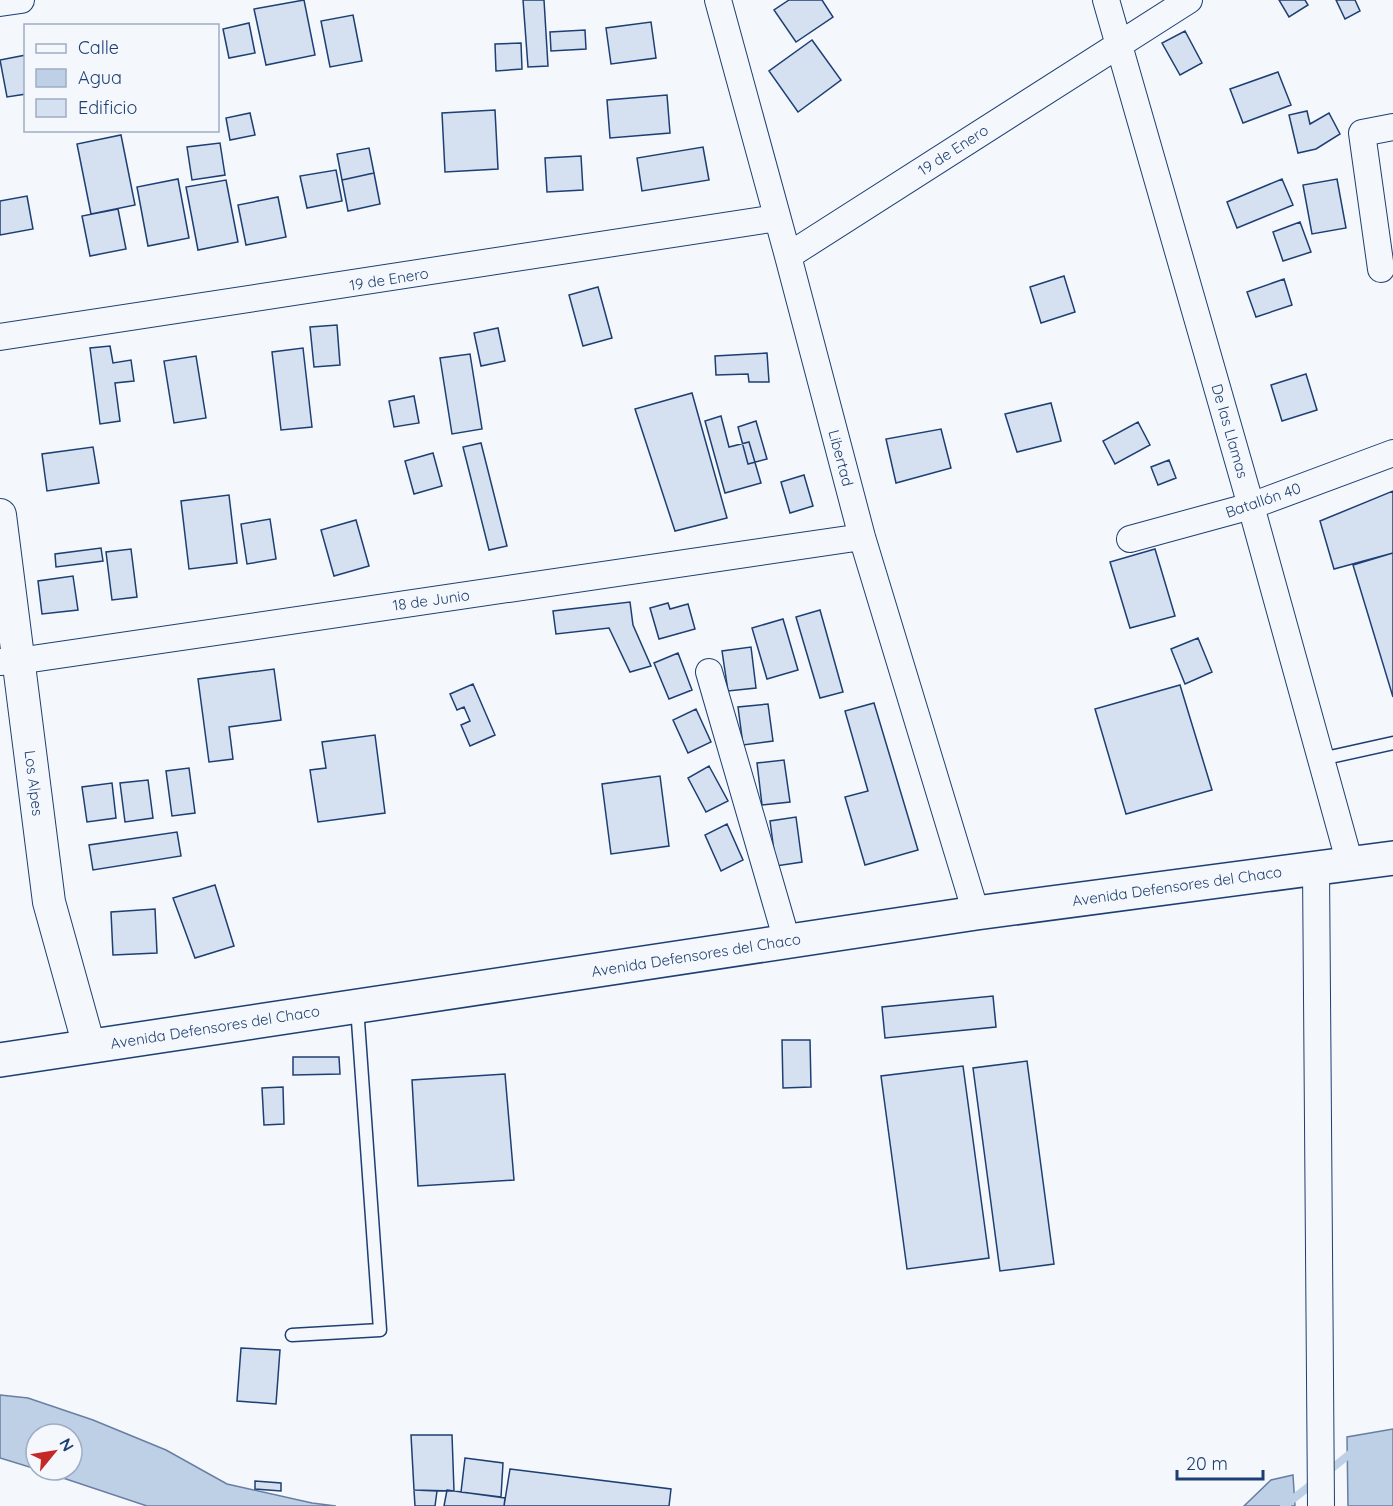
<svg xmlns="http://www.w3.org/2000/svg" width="1393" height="1506" viewBox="0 0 1393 1506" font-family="Quicksand,sans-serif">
	<rect width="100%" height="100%" fill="#f4f7fb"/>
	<path fill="#bed0e5" stroke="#687fa3" stroke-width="1.5" d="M0 1395 28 1398 93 1420 166 1450 227 1484 312 1503 336 1506H147L39 1470H72V1434H36V1469L0 1458Z
		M1393 1429V1506H1348L1347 1437Z
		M1293 1475 1295 1506H1244L1271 1480Z"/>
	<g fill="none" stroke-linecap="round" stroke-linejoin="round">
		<path stroke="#bed0e5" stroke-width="8" d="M1326 1473 1356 1449
			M1284 1506 1316 1481"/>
	</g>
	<path fill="#d5e0f0" stroke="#1d3f73" stroke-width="1.5" d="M304 0 315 55 266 65 254 9Z
		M523 0H544L548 66 528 67Z
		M789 0H822L833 17 796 42 774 10Z
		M1279 0H1305L1308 5 1289 17Z
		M1336 0H1355L1360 11 1345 19Z
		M353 15 362 61 330 67 321 21Z
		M651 22 656 58 611 64 606 28Z
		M249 23 255 53 229 58 223 29Z
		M585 30 586 49 551 51 550 32Z
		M1185 31 1202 63 1180 75 1162 43Z
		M812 40 841 80 798 112 769 71Z
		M521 43 522 69 496 71 495 44Z
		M26 55V94L7 97 0 60Z
		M1278 72 1291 105 1243 123 1230 89Z
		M667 95 670 133 610 138 607 100Z
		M495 110 498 169 445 172 442 113Z
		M1307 111 1310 124 1329 113 1340 134 1316 149 1298 153 1289 115Z
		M250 113 255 135 230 140 226 118Z
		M121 135 135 205 91 214 77 144Z
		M220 143 225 175 192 180 187 147Z
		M703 147 709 180 642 191 637 158Z
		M369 148 374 173 342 180 337 154Z
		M581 156 583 190 547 192 545 158Z
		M336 170 342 201 307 208 300 176Z
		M374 173 380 204 348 211 342 180Z
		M178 179 189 238 148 246 137 187Z
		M1282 179 1293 205 1237 228 1227 202Z
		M1337 179 1346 228 1312 234 1303 185Z
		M226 180 238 242 198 250 186 187Z
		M27 196 33 229 0 235V201Z
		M278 197 286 237 246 245 238 205Z
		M118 209 126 249 90 256 82 216Z
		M1300 222 1311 252 1283 261 1273 232Z
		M1064 276 1075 312 1041 323 1030 287Z
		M1284 279 1292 305 1256 317 1247 292Z
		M598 287 612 338 583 346 569 295Z
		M337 325 340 365 314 367 310 327Z
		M498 328 505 361 481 366 474 333Z
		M110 346 113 363 131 360 134 381 115 383 120 421 100 424 90 348Z
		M303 348 312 427 281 430 272 352Z
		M767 353 769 382H749L748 374 716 375 715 356Z
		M470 354 482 429 452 434 440 358Z
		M196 356 206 418 174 423 164 361Z
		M1306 374 1317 410 1282 421 1271 385Z
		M692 393 727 518 675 531 635 409Z
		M414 396 419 423 394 427 389 401Z
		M1051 403 1061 441 1017 452 1005 414Z
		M721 416 729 447 749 442 761 483 725 493 705 421Z
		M756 421 767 459 748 464 738 427Z
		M1138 422 1150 445 1115 464 1103 441Z
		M941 429 951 468 896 483 886 439Z
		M481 443 507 546 489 550 463 447Z
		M93 447 99 483 47 491 42 454Z
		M433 453 442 486 414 494 405 461Z
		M1169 460 1176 478 1158 485 1151 467Z
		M804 475 813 506 790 513 781 482Z
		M1393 491V553L1334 569 1320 521Z
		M229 495 237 563 189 569 181 501Z
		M270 519 276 559 247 564 241 524Z
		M356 520 369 566 334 576 321 530Z
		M101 548 103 561 56 567 55 554Z
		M131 549 137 597 112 600 106 552Z
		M1155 549 1175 616 1130 628 1110 562Z
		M1393 553V697L1353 565Z
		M73 576 78 610 42 614 38 581Z
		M630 602 633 625 651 666 630 672 609 628 556 634 553 611Z
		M668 603 670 609 688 604 695 629 659 639 650 608Z
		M820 610 843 692 820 698 796 617Z
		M783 619 798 670 767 679 752 628Z
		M1198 638 1212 672 1185 684 1171 649Z
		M751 647 756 688 728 691 722 651Z
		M678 653 692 690 669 699 654 663Z
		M274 669 281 720 229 727 233 759 209 762 198 679Z
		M473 684 495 735 470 746 461 725 470 721 464 707 457 710 450 694Z
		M1180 685 1212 790 1126 814 1095 709Z
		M874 703 918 850 865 865 845 797 868 791 845 711Z
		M768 704 773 741 743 745 738 707Z
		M696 709 711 742 688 753 673 720Z
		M375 735 385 813 318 822 310 770 326 768 322 742Z
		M784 760 790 802 762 805 757 763Z
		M709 766 728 801 706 812 688 778Z
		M189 768 195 813 172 816 166 771Z
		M660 776 669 846 611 854 602 784Z
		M148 780 153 818 125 822 120 783Z
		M112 783 116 818 87 822 82 787Z
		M796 817 802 862 776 866 770 821Z
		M727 824 743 860 721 871 705 835Z
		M177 832 181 856 93 870 89 845Z
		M215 885 234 946 195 958 173 898Z
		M155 909 157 953 113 955 111 912Z
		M993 996 996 1027 885 1038 882 1007Z
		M782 1040H810L811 1087 783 1088Z
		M293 1057H339L340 1074 293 1075Z
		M1027 1061 1054 1264 1000 1271 973 1068Z
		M963 1066 989 1258 907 1269 881 1076Z
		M505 1074 514 1180 418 1186 412 1080Z
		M283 1087 284 1124 264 1125 262 1088Z
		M241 1348 280 1350 276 1404 237 1401Z
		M411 1435H452L454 1491 414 1490Z
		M465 1458 503 1463 501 1497 461 1492Z
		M510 1469 671 1489 669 1506H504Z
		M255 1481 281 1483V1491L255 1489Z
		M414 1490 437 1491 435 1506H415Z
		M447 1490 505 1498 504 1506H444Z"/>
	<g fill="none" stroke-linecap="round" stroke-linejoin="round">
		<g stroke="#1d3f73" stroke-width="15">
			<path id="service" d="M1321 759 1393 743
				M292 1335 380 1330 357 1007"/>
		</g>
		<g stroke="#1d3f73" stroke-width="28">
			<path id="minor" d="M718 0 788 256 862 537 976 913
				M1106 0 1251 506 1350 864
				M0 3 21 0
				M788 256 1189 0
				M1381 269 1362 133 1393 127
				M0 337 777 218
				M1130 539 1251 506 1393 453
				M0 662 18 661 862 537
				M709 672 787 941
				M1316 868 1321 1506"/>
		</g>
		<g stroke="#1d3f73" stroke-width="34">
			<path id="tertiary" d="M0 515 49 902 89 1046"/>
		</g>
		<g stroke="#1d3f73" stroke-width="36">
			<path id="secondary" d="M0 1060 976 913 1393 858"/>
		</g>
		<use href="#service" stroke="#f4f7fb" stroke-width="12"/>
		<use href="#minor" stroke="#f4f7fb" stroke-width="26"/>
		<use href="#tertiary" stroke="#f4f7fb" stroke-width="32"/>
		<use href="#secondary" stroke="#f4f7fb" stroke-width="33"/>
	</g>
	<g text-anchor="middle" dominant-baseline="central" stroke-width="4.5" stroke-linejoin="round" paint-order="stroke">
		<g font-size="15" fill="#1d3f73" stroke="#f4f7fb">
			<text transform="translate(953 150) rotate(-33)">19 de Enero</text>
			<text transform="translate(389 279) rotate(-9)">19 de Enero</text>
			<text transform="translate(1230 431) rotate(74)">De las Llamas</text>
			<text transform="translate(841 458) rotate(75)">Libertad</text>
			<text transform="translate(1263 500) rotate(-19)">Batallón 40</text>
			<text transform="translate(431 600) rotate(-8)">18 de Junio</text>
			<text transform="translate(34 783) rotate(83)">Los Alpes</text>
			<text transform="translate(1177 886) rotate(-8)">Avenida Defensores del Chaco</text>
			<text transform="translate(696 955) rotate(-9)">Avenida Defensores del Chaco</text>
			<text transform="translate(215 1027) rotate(-9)">Avenida Defensores del Chaco</text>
		</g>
	</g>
	<rect x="24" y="24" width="195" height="108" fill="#f4f7fb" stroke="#9eadc5" stroke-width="1.5"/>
	<rect x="36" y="44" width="30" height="9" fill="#f4f7fb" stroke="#9eadc5" stroke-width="1.5"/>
	<text x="78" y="54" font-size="18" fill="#1d3f73">Calle</text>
	<rect x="36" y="69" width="30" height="18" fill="#bed0e5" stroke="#9eadc5" stroke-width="1.5"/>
	<text x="78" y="84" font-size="18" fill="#1d3f73">Agua</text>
	<rect x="36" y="99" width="30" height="18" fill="#d5e0f0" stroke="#9eadc5" stroke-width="1.5"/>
	<text x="78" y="114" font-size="18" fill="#1d3f73">Edificio</text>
	<g transform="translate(54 1452) rotate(60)"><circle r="28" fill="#f4f7fb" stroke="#9eadc5" stroke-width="1.5"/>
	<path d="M0-4.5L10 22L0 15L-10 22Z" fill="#c62828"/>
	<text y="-9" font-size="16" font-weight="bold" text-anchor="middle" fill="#1d3f73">N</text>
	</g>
	<path d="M1177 1470v9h86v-9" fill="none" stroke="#1d3f73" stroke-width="3"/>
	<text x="1186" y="1470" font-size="18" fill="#1d3f73" stroke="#f4f7fb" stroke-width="4.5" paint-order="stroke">20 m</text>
</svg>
